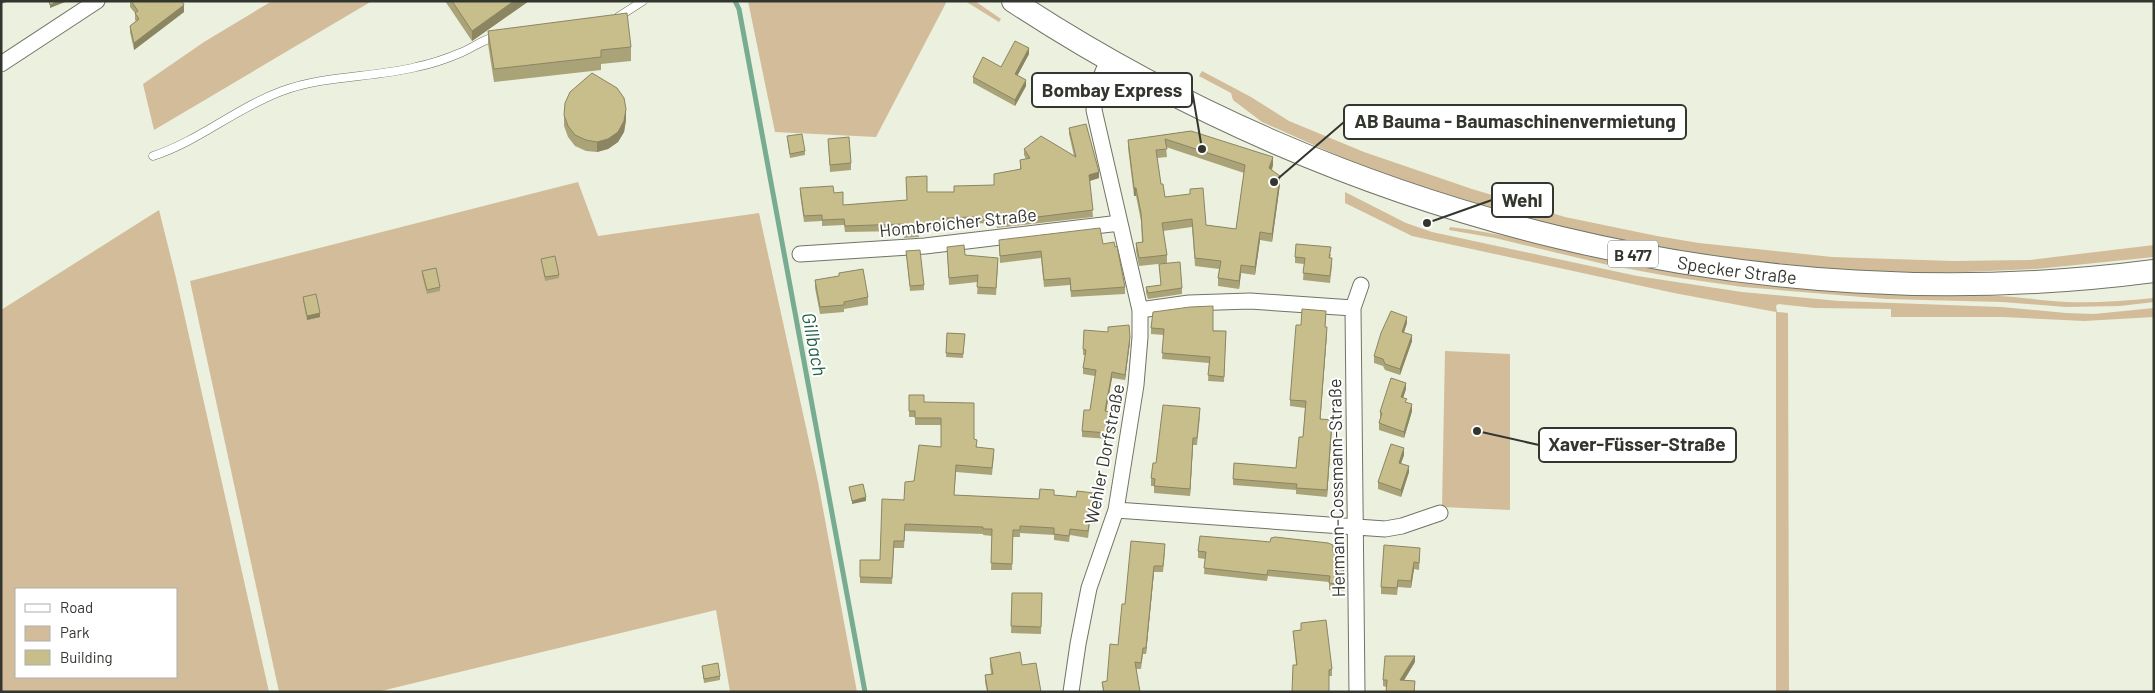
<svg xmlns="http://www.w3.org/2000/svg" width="2155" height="693" viewBox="0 0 2155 693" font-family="Barlow,sans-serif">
	<rect width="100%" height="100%" fill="#ebf1de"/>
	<path fill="#d2bc9a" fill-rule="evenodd" d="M272 1H372L154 130 143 84 204 42Z
		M748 1H947L876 137 775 132Z
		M965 1H975L1001 19 999 22Z
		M1202 71 1251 97 1289 121 1364 152 1472 189 1565 217 1657 236 1699 243 1832 257 1953 261 2029 260 2154 245V257L2036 269 1942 273 1837 270 1704 255 1585 234 1455 199 1350 161 1262 122 1233 100 1231 93 1199 76Z
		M578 182 598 236 759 213 818 482 857 692H730L716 610 377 692H279L190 281Z
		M1345 192 1406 223 1432 232 1637 276 1742 292 1839 301 2001 307 2066 313 2094 314 2154 308V317L2084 321 2004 317H1891V309L1815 308 1778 304 1776 306 1777 312 1788 313 1789 692H1776V312L1674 293 1412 236 1345 203Z
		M159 210 176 278 269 692H1V310ZM16 589H176V677H16Z
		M1450 227C1526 236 1600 260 1676 272 1783 289 1891 294 1999 296 2022 297 2044 301 2067 302 2096 303 2125 301 2154 298V302L2120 306 2066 307 2002 302 1886 299 1743 287 1673 277 1608 265 1495 238 1449 230Z
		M1445 351 1510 354V510L1442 507Z"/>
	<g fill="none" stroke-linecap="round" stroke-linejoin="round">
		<path stroke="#77ac93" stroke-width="5" d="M735 1 739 9 865 692"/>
		<g stroke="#707464" stroke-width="9">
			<path id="service" d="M618 17 643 1
				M153 156C199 141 236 108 282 91 325 75 372 78 416 67 431 64 446 59 460 53 473 48 483 39 498 36"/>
		</g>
		<g stroke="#707464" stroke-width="17">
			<path id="minor" d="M1 64 97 1
				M800 254 925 246 1120 223
				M1140 310 1189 303 1250 301 1353 308
				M1116 510 1385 529 1402 526 1440 513
				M1071 692 1078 644 1089 588 1116 510 1136 385 1140 337V310L1094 110C1095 91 1100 76 1109 59
				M1357 692 1353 308 1361 285"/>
		</g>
		<g stroke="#707464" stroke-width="24">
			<g id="primary">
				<path id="s1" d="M1013 1C1346 220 1758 323 2154 271"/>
			</g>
		</g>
		<use href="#service" stroke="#fff" stroke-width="8"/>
		<use href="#minor" stroke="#fff" stroke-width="15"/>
		<use href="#primary" stroke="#fff" stroke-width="22"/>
	</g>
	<path fill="#aba378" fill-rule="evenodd" d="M130 1H182L184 12 134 50 130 32V26L136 21 135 20V13L130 7Z
		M445 1H529L472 41Z
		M488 31 631 47V61L601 64V70L494 82 488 44Z
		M1029 54 1017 76 1026 86 1015 106 973 83V77L1001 67Z
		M564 115 626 120 624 132 618 142 608 149 597 152 586 151 575 146 568 137 564 126Z
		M1069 128 1099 178 1090 181 1093 217 997 228V223L947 224V228L918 229 919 237 904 238V231L845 232 844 225 822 226V221L804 222 800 194V188L834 193 843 205 907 200 927 192H954L994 185 1020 169V160L1026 159 1024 155V149L1074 156 1069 134Z
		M1191 131 1273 165 1272 170 1280 184 1272 242 1260 240 1255 275 1241 273 1239 289 1218 286V278L1219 269 1195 266 1192 227 1163 231 1167 255V263L1139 266 1136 251V243L1142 242 1141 221 1136 196H1134L1128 148V140ZM1166 147 1244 173 1236 229 1206 225 1165 197 1161 184 1157 158 1167 157Z
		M787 136 805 151V155L790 158Z
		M828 139 851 163V170L830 172Z
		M999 240 1103 244 1125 287V294L1071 297 1070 285 1044 287 1041 258 1000 263Z
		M947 247 965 255 998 264 996 295 977 294 978 282 949 285Z
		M906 251 924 285V290L910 291Z
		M1331 254 1330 258 1332 265 1330 283 1303 280 1304 264 1295 263V257Z
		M541 259 559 275V278L545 281Z
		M1159 264 1182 288V294L1148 299 1146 293V287L1161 285Z
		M422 271 440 287V291L427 294 422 275Z
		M815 280 868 297V305L844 309V312L820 314 815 288Z
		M303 297 320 317 307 320 303 301Z
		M1326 317 1325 327 1327 333 1320 419 1332 426 1327 497 1296 494V490L1233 485V479L1296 468 1303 437 1305 408 1290 406V400L1301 325Z
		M1407 323 1404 332 1412 341 1400 375 1385 370 1383 366 1374 363V356Z
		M1108 327 1130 342 1125 380 1112 378 1106 411 1110 418 1108 439 1082 437V431L1090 410 1095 376 1083 374V368L1085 355H1083V349L1108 332Z
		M1151 328 1226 331 1224 382 1208 381 1209 363 1162 359 1164 335 1151 334Z
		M947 333 965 334 963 358 946 357Z
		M1406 389 1403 398 1412 411 1404 438 1379 430V423L1380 419V412Z
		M924 402 974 439 977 447 994 455 992 475 956 472 954 495 1039 499 1054 495 1094 500 1093 504 1097 511 1095 524 1090 523 1088 538 1070 535 1069 542 1054 540V535L1020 533V537H1013L1012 570H991L992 536 983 535V534L905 531 904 548H894L892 584 860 583V560H880L904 500 914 481 941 447V425H915V417H909V411Z
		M1200 416 1197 445H1193L1190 496 1154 493V486H1151V478L1156 463Z
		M1404 455 1401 463 1409 472 1401 497 1378 489V482Z
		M1165 551 1163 572H1154L1146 654H1143L1141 669H1136L1140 692H1103L1102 682 1107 681 1118 645 1125 604Z
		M1198 551 1333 552 1339 561H1343L1344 591 1329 590V582L1268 576 1267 581 1204 574 1205 559 1198 558Z
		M1420 554 1419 570 1414 569 1411 588 1398 587 1397 595 1381 594V587Z
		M1012 593H1042L1041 634 1011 633Z
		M1301 623 1332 669V676H1329L1296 665 1293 631H1301Z
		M990 658 1022 665 1041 692H987L985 682V675L991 674 990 664Z
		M1415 662 1404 680 1415 681V692H1386V687L1383 686V680Z
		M702 666 720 676V680L704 683Z"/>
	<path fill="#8b8562" d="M1 1H9L1 4Z
		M59 1H65V2L50 8V5Z
		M514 1H529L472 41V31Z
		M184 5V12L134 50V43Z
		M1029 48V54L1015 80V74Z
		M1026 80V86L1015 106V100Z
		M626 109V120L624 132 618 142 608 149 597 152V142Z
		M1273 157V165L1269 176V168Z
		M1099 172V178L1089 181V175Z
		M1280 176V184L1272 242V234Z
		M1134 188H1136V196H1134Z
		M1260 232V240L1255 275V267Z
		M1241 265V273L1239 289V281Z
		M320 313V317L307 320V316Z
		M1407 317V323L1402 338V332Z
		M1327 327V333L1320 425V419Z
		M1412 335V341L1400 375V369Z
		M1130 337V342L1125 380V375Z
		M1112 372V378L1105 417V411Z
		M1406 383V389L1401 404V397Z
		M1412 404V411L1404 438V432Z
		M1332 420V426L1327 497V490Z
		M1193 438V445L1190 496V489Z
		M1404 448V455L1399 469V463Z
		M1409 466V472L1401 497V490Z
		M866 497V501L852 504V501Z
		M1097 505V511L1095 524V518Z
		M1414 562V569L1411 588V581Z
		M1154 566V572L1146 654V648Z
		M1415 656V662L1400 687V680Z"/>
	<path fill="#c7be8c" stroke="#8b8562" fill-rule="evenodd" d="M49 1H59L50 5Z
		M131 1H182L184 5 134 43 130 26 139 19 135 13 138 11Z
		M452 1H514L472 31Z
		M627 13 631 47 601 50V57L494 69 488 31Z
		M1015 41 1029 48 1015 74 1026 80 1015 100 973 77 983 57 1001 67Z
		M592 73 617 88 624 98 626 109 624 121 618 132 608 139 597 142 586 140 575 135 568 126 564 115 565 103 570 92Z
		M1086 124 1099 172 1089 175 1093 210 997 222V216L947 218V222L918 223 919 231 904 232V224L845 226 844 219 822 220V215L804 216 800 188 833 186 834 193 843 192V205L907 200 906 177 927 176V192H954V186L994 185V174L1021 169 1020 160 1030 158 1024 149 1041 136 1076 157 1069 128Z
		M1191 131 1273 157 1269 168 1280 176 1272 234 1260 232 1255 267 1241 265 1239 281 1218 278 1221 261 1195 258 1192 219 1162 223 1167 255 1139 258 1136 243 1143 242 1141 213 1136 188H1134L1128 140ZM1165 139 1245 165 1236 229 1206 225 1203 188 1190 189V194L1165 197 1163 184H1161L1156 150 1167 149Z
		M802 134 805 151 790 154 787 136Z
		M849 137 851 163 830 165 828 139Z
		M1100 228 1103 244 1114 242 1115 247 1117 246 1125 287 1071 291 1070 278 1044 280 1041 251 1000 256 999 240Z
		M1296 244 1331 247 1329 258H1332L1330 276 1303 273 1305 258 1295 257Z
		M964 245 965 255 998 258 996 288 977 287 978 275 949 278 947 247Z
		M920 250 924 285 910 286 906 251Z
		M555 256 559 275 545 277 541 259Z
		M1180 262 1182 288 1148 293 1146 287 1161 285 1159 264Z
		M436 268 440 287 427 290 422 271Z
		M863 269 868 297 844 302V305L820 307 815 280 839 276V273Z
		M316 294 320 313 307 316 303 297Z
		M1213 306V331H1226L1224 377 1208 375 1210 357 1162 353 1164 329 1151 328 1153 312 1190 307Z
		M1302 309 1326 311 1325 327H1327L1320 419 1332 420 1327 490 1296 488 1297 484 1233 479 1234 463 1296 468 1299 437H1303L1306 401 1290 400 1296 325H1301Z
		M1391 311 1407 317 1402 332 1412 335 1400 369 1385 364 1383 359 1374 356 1381 333Z
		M1129 325 1130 337 1125 375 1112 372 1105 411 1110 412 1108 433 1082 431 1084 410H1090L1096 370 1083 368 1086 350 1083 349 1084 330 1108 332V327Z
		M947 333 965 334 963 354 946 353Z
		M1391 378 1406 383 1401 397 1407 399 1405 402 1412 404 1404 432 1379 423 1382 413 1380 412Z
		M909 395H924V402L974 403V439L977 440 976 447 994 449 992 468 956 465 954 495 1039 499 1040 489 1054 490V495L1076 497 1077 491 1094 493 1092 504 1097 505 1095 518 1090 517 1088 531 1070 529 1069 536 1054 534V528L1020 526V530H1013L1012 564 991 563 992 529H983V527L905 524 904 541H894L892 578 860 577V560H880L882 499 904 500 905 482 914 481 919 445 941 447V418H915V411H909Z
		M1163 405 1200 408 1197 438H1193L1190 489 1154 486 1155 479 1151 478 1153 463H1156Z
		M1391 444 1404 448 1399 463 1409 466 1401 490 1378 482Z
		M863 484 866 497 852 501 849 487Z
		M1200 536 1260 541 1270 542 1271 538 1275 537 1328 543 1333 545V551L1339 561H1343L1344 585 1329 583 1330 576 1268 570 1267 575 1204 568 1206 552 1198 551Z
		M1131 541 1165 544 1163 566H1154L1146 648H1143L1141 663 1135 662 1140 692H1104L1102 682 1107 681 1110 644 1118 645 1122 604H1125Z
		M1384 545 1420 548 1419 563 1414 562 1411 581 1398 580 1397 588 1381 587Z
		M1012 593H1042L1041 627 1011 626Z
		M1326 620 1332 669 1329 670V692H1292L1293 665H1297L1293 631 1301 630V623Z
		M1020 652 1022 665 1036 663 1041 692H988L985 675 993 674 990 658Z
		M1385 656H1415L1400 680 1415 681 1414 692H1386L1387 680H1383Z
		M718 663 720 676 704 679 702 666Z"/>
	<g text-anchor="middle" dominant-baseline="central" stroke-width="4" stroke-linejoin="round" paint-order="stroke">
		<rect fill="#fff" stroke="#70726d" stroke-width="1" x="1608" y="240.5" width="50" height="27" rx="4"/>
		<g font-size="16" font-weight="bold" fill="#33362e">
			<text x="1633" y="254">B 477</text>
		</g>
		<g font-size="18" fill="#33362e" stroke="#fff">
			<text transform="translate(958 222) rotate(-6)">Hombroicher Straße</text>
			<text stroke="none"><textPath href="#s1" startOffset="779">Specker Straße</textPath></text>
			<text transform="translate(1104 454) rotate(-79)">Wehler Dorfstraße</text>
			<text transform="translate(1336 488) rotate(-91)">Hermann-Cossmann-Straße</text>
		</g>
		<g font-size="19" font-style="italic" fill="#206047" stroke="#fff">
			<text transform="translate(815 344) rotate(79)">Gillbach</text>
		</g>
	</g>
	<path fill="none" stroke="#33362e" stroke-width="2" d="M1202 149L1192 90M1274 182L1344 122M1427 223L1492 200M1477 431L1539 445"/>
	<g fill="#33362e" stroke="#fff" stroke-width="2">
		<circle cx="1202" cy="149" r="5"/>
		<circle cx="1274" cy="182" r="5"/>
		<circle cx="1427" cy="223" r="5"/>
		<circle cx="1477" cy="431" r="5"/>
	</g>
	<g fill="#fff" stroke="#33362e" stroke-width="2">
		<rect x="1032" y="73" width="160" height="34" rx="5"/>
		<rect x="1344" y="105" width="342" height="34" rx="5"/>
		<rect x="1492" y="183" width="61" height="34" rx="5"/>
		<rect x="1539" y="428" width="197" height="34" rx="5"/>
	</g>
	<g font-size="19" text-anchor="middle" font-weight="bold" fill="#33362e">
		<text x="1112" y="97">Bombay Express</text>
		<text x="1515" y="128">AB Bauma - Baumaschinenvermietung</text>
		<text x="1522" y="207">Wehl</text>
		<text x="1637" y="451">Xaver-Füsser-Straße</text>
	</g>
	<rect width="2155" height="693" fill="none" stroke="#33362e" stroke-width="5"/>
	<rect x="15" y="588" width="162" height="90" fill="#ffffff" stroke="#adafab"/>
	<rect x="25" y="604" width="25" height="8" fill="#ffffff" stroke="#adafab"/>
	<text x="60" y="613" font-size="15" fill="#33362e">Road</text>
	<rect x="25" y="626" width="25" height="15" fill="#d2bc9a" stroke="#adafab"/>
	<text x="60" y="638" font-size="15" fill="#33362e">Park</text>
	<rect x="25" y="650" width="25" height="15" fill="#c7be8c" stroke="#adafab"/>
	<text x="60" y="663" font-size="15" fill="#33362e">Building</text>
</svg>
